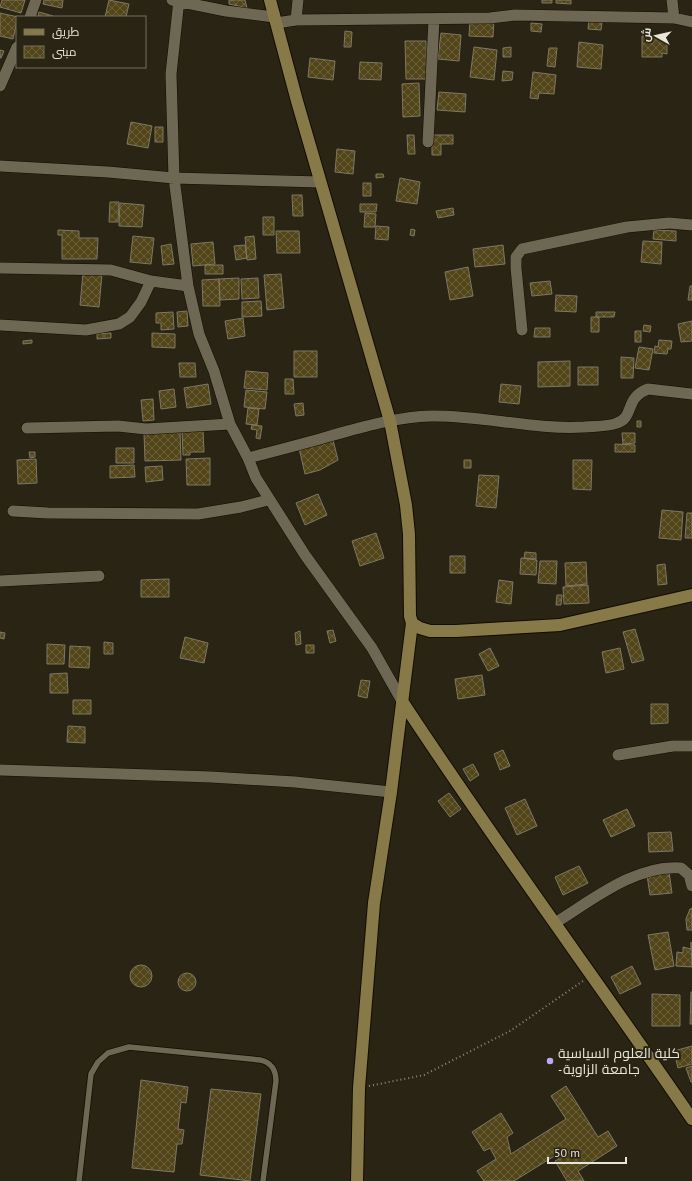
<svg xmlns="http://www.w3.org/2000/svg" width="692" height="1181" viewBox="0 0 692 1181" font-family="'PT Sans',Cairo,sans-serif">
	<defs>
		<pattern id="building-cross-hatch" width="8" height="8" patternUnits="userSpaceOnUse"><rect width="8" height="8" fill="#524519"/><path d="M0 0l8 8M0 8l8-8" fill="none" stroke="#6b603a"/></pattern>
	</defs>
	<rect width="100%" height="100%" fill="#292414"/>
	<path fill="url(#building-cross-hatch)" stroke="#7e7865" d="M2 0H25L21 13 0 7Z
		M44 0H63L62 8 43 4Z
		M109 0 129 4 126 17H105Z
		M229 0H245L247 8 229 4Z
		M542 0H552V3H542Z
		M556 0H571V4L556 3Z
		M39 12 53 16 52 17H38Z
		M0 13 18 17 13 39 0 36Z
		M470 20H494L493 37 469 36Z
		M589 20 602 22 601 30 588 29Z
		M531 23 542 24 541 32 531 31Z
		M345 31 352 32 351 47H344Z
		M441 33 461 35 459 61 438 59Z
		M642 36H667V54L662 53V57H642Z
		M405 41H426L427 79H406Z
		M579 42 603 45 601 69 577 67Z
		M474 47 497 50 494 80 470 77Z
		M511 47V57H503V48Z
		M549 48H557L555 67 547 66Z
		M0 50 4 51 1 58H0Z
		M310 58 335 61 333 80 308 77Z
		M360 62 382 63 381 80 359 79Z
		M503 71 513 72 512 80 502 81Z
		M533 72 556 75 554 94 539 93 538 99 530 98Z
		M419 83 420 116 403 117 402 84Z
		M439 92 466 94 465 112 437 110Z
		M131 122 152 126 148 148 127 144Z
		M155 127H163V142H155Z
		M407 135H414L415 154H408Z
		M432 135H453V144H441V155H432Z
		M337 149 355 151 353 174 335 172Z
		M376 174H383L384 177 376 178Z
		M400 178 420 182 417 204 396 201Z
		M363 183H371V196H363Z
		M292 195H302L303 216H293Z
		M110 202H119L118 222H109Z
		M120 203 144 205 142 227 119 226Z
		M360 204H377L376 212H360Z
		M453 208 454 215 438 218 436 211Z
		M365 213 376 214 375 227H364Z
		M263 217H274V235H263Z
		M376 226 389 227 388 240 375 239Z
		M411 229 415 230 414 236 410 235Z
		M58 230 79 231V238H98L97 259H62V235H58Z
		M654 230 676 231V241L653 239Z
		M276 231H299L300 253H277Z
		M133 236 154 238 151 264 130 262Z
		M254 236 256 259 247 260 245 237Z
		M643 241 662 242 661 264 641 262Z
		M213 242 215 264 193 266 191 244Z
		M171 244 174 264 163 265 161 246Z
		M245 245 247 258 236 260 234 246Z
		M503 245 505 264 475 267 473 249Z
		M205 265H223V274H205Z
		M468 267 473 296 450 300 445 272Z
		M83 273 102 274 99 307 80 305Z
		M281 274 284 308 267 310 264 275Z
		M239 278V299L220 300 219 279Z
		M258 278 259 298 242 299 241 279Z
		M219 279 220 306H203L202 280Z
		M550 281 552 294 532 296 530 283Z
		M690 286H692V300H688Z
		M556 295 577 296 576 312 555 311Z
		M261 301 262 316 242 317V302Z
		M187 311 188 326 178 327 177 312Z
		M173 312 174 329 161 330V323H156V313Z
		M596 312H615L614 317H596Z
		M591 317H599V332H591Z
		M243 318 245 336 228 339 225 321Z
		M692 321V341L681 342 678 324Z
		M644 325 651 326 650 332 643 331Z
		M535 328H550V337H534Z
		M635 331H641V342H635Z
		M111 333V338L97 339V334Z
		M152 333 175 334V348L152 347Z
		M32 340V343L23 344V341Z
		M659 340 672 341 671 349H668L667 354 654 353 655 346 658 347Z
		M639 347 653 349 649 370 635 368Z
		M294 351H317V377H294Z
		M621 357 634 358 633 378H621Z
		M570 361V386L538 387V362Z
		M179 363H195L196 377H180Z
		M578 367H598V385H578Z
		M246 371 268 373 267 390 244 388Z
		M285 379H293L294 394H285Z
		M208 384 211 404 187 408 184 388Z
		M501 384 521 386 519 404 499 402Z
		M174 389 176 407 161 409 159 391Z
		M246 390 267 392 265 409 244 407Z
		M153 399 154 420 143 421 141 400Z
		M303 403 304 415 296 416 294 404Z
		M248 408 259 409 257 425 246 424Z
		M637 421H641V427H637Z
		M252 425 262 426 260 439 256 438 257 430 251 429Z
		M182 430H203L204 452H190V455H183Z
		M180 432 181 460 145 461 144 433Z
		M622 433H635V443L623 444Z
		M333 440 338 460 320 470 305 474 299 448Z
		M615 444 635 445V452H615Z
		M116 448H134V463H116Z
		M29 452H35V457L30 458Z
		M210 458V485H187L186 459Z
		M36 459 37 483 18 484 17 460Z
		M464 460H471V468H464Z
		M573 460H592L591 490 573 489Z
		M134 465 135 477 110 478V466Z
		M162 466 163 480 146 482 145 467Z
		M479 475 499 476 496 508 476 506Z
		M318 494 327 515 305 525 296 503Z
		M662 510 683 512 681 540 659 538Z
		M687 513H692V538H685Z
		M376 533 384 558 360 566 352 541Z
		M525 552 536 553V559L524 558Z
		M450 556H465V573H450Z
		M521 558 537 560 536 575 520 574Z
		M540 561H557L556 584 538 583Z
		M586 562 587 584 566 586 565 563Z
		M665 564 667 584 658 585 657 565Z
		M169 579V597H141V580Z
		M499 580 513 582 511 604 496 602Z
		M588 585 589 603 564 604 563 587Z
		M557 595H562L561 605H556Z
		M635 629 644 660 632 663 623 632Z
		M333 630 336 641 330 643 327 631Z
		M300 631 301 644 296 645 295 633Z
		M0 632 5 633 4 639 0 638Z
		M185 637 208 643 204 663 180 658Z
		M104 642 113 643V654H104Z
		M47 644 65 645 64 664H47Z
		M306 645H314V653H306Z
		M70 646 90 647 89 668 69 667Z
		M490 648 499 666 488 671 479 654Z
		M620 648 624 669 606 673 602 652Z
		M67 673 68 693H50V674Z
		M482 675 485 695 458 699 455 679Z
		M361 680 370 681 367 698 358 696Z
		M73 700H91V714H73Z
		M651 704H668V723L651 724Z
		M68 726 85 727V743L67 742Z
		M503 750 510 766 500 770 494 754Z
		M473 764 479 775 470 781 463 769Z
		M449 793 461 809 450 817 438 801Z
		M525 799 537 826 517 835 505 808Z
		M627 809 635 826 611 837 603 820Z
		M671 832 673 851 649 852 648 833Z
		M579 866 588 883 563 895 555 877Z
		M669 872 672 893 650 895 647 875Z
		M692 908V930H687L686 919 690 909Z
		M668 932 674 966 655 970 648 935Z
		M691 942 692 967 676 966 677 952 683 953V947L691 949Z
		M130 976a11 11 0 1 1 22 0a11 11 0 1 1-22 0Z
		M632 966 641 984 620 994 611 977Z
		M178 982a9 9 0 1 1 18 0a9 9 0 1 1-18 0Z
		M691 992H692V1024H690Z
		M652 994 680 995V1026H652Z
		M692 1046V1064L678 1068 674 1051Z
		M692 1066V1082H691L686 1068Z
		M141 1080 188 1087 186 1103 181 1102 178 1129 184 1130 182 1144H177L174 1172 132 1168Z
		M566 1086 598 1137 608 1131 617 1146 578 1171 584 1181H567L555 1161 559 1159 556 1155 514 1181H484L477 1171 496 1159 490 1148 484 1151 472 1132 501 1113 513 1133 507 1137 511 1154 566 1119 551 1096Z
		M211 1089 261 1094 250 1181 200 1175Z"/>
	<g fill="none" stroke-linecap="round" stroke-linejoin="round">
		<g stroke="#120d01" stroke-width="7">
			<path id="lane" d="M79 1181 91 1074 98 1062 108 1053 129 1047 260 1060C271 1062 276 1070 276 1081L263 1181"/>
		</g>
		<g stroke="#120d01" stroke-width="12">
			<path id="street" d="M172 0 226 11 274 17
				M179 0 171 74 174 178 188 286 199 334 214 371 230 424 248 458 256 478 305 555 372 648 402 701
				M672 0 674 18
				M30 17 36 0
				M296 20 298 0
				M276 23 296 20 490 18 515 15 674 18 692 22
				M0 86 17 47
				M428 142 434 19
				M0 166 108 172 174 178 320 182
				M0 268 111 270 151 281 188 286
				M0 325 86 330 119 324 130 317 141 302 151 281
				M522 330 516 268V257L522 249 627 227 669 223 692 225
				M27 428 118 426 146 429 230 424
				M248 458C275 451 303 444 330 436 363 427 396 417 431 416 482 415 533 430 584 427 595 426 607 427 617 423 635 417 624 398 648 389L692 394
				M13 511 48 513 198 514 241 507 268 500
				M0 581 99 576
				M618 755 673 746H692
				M0 770 211 777 295 782 391 792
				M555 923C591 901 636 864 681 868L689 875 692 886"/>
		</g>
		<g stroke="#120d01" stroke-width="14">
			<path id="secondary" d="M270 0 297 101 390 421 406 505 409 534 410 616 412 623 420 628 430 631H456L560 625 692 595
				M402 701C495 843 596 979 692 1119
				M357 1181 359 1088 374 903 391 792 412 623"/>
		</g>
		<path stroke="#8f8b7d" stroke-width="2" stroke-dasharray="1 3" stroke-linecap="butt" d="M369 1086 424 1075 510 1031 583 981"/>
		<use href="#lane" stroke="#6d6754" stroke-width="5.5"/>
		<use href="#street" stroke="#6d6754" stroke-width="11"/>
		<use href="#secondary" stroke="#887a48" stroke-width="12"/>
	</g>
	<circle fill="#bfa9f4" stroke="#292414" stroke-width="1.5" cx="550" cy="1061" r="4"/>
	<g text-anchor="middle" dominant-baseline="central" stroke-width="4" stroke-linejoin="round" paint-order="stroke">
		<g font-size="14" fill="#e8e5da" stroke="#292414" text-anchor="start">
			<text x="558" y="1053">كلية العلوم السياسية<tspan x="558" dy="16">-جامعة الزاوية</tspan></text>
		</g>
	</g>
	<rect x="16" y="16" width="130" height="52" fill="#292414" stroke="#757163"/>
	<rect x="24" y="29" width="20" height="6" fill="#887a48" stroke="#757163"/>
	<text x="52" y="36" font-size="12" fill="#e8e5da">طريق</text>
	<rect x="24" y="46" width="20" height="12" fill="url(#building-cross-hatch)" stroke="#757163"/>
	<text x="52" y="56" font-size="12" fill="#e8e5da">مبنى</text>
	<g transform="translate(656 36) rotate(278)" stroke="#292414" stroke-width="3" paint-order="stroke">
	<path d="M0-3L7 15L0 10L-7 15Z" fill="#e8e5da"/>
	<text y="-6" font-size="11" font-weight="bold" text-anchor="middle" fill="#e8e5da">ش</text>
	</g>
	<path d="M548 1157v6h78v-6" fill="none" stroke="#e8e5da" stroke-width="2"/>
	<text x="554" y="1157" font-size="12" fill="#e8e5da" stroke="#292414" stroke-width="3" paint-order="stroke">50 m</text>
</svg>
